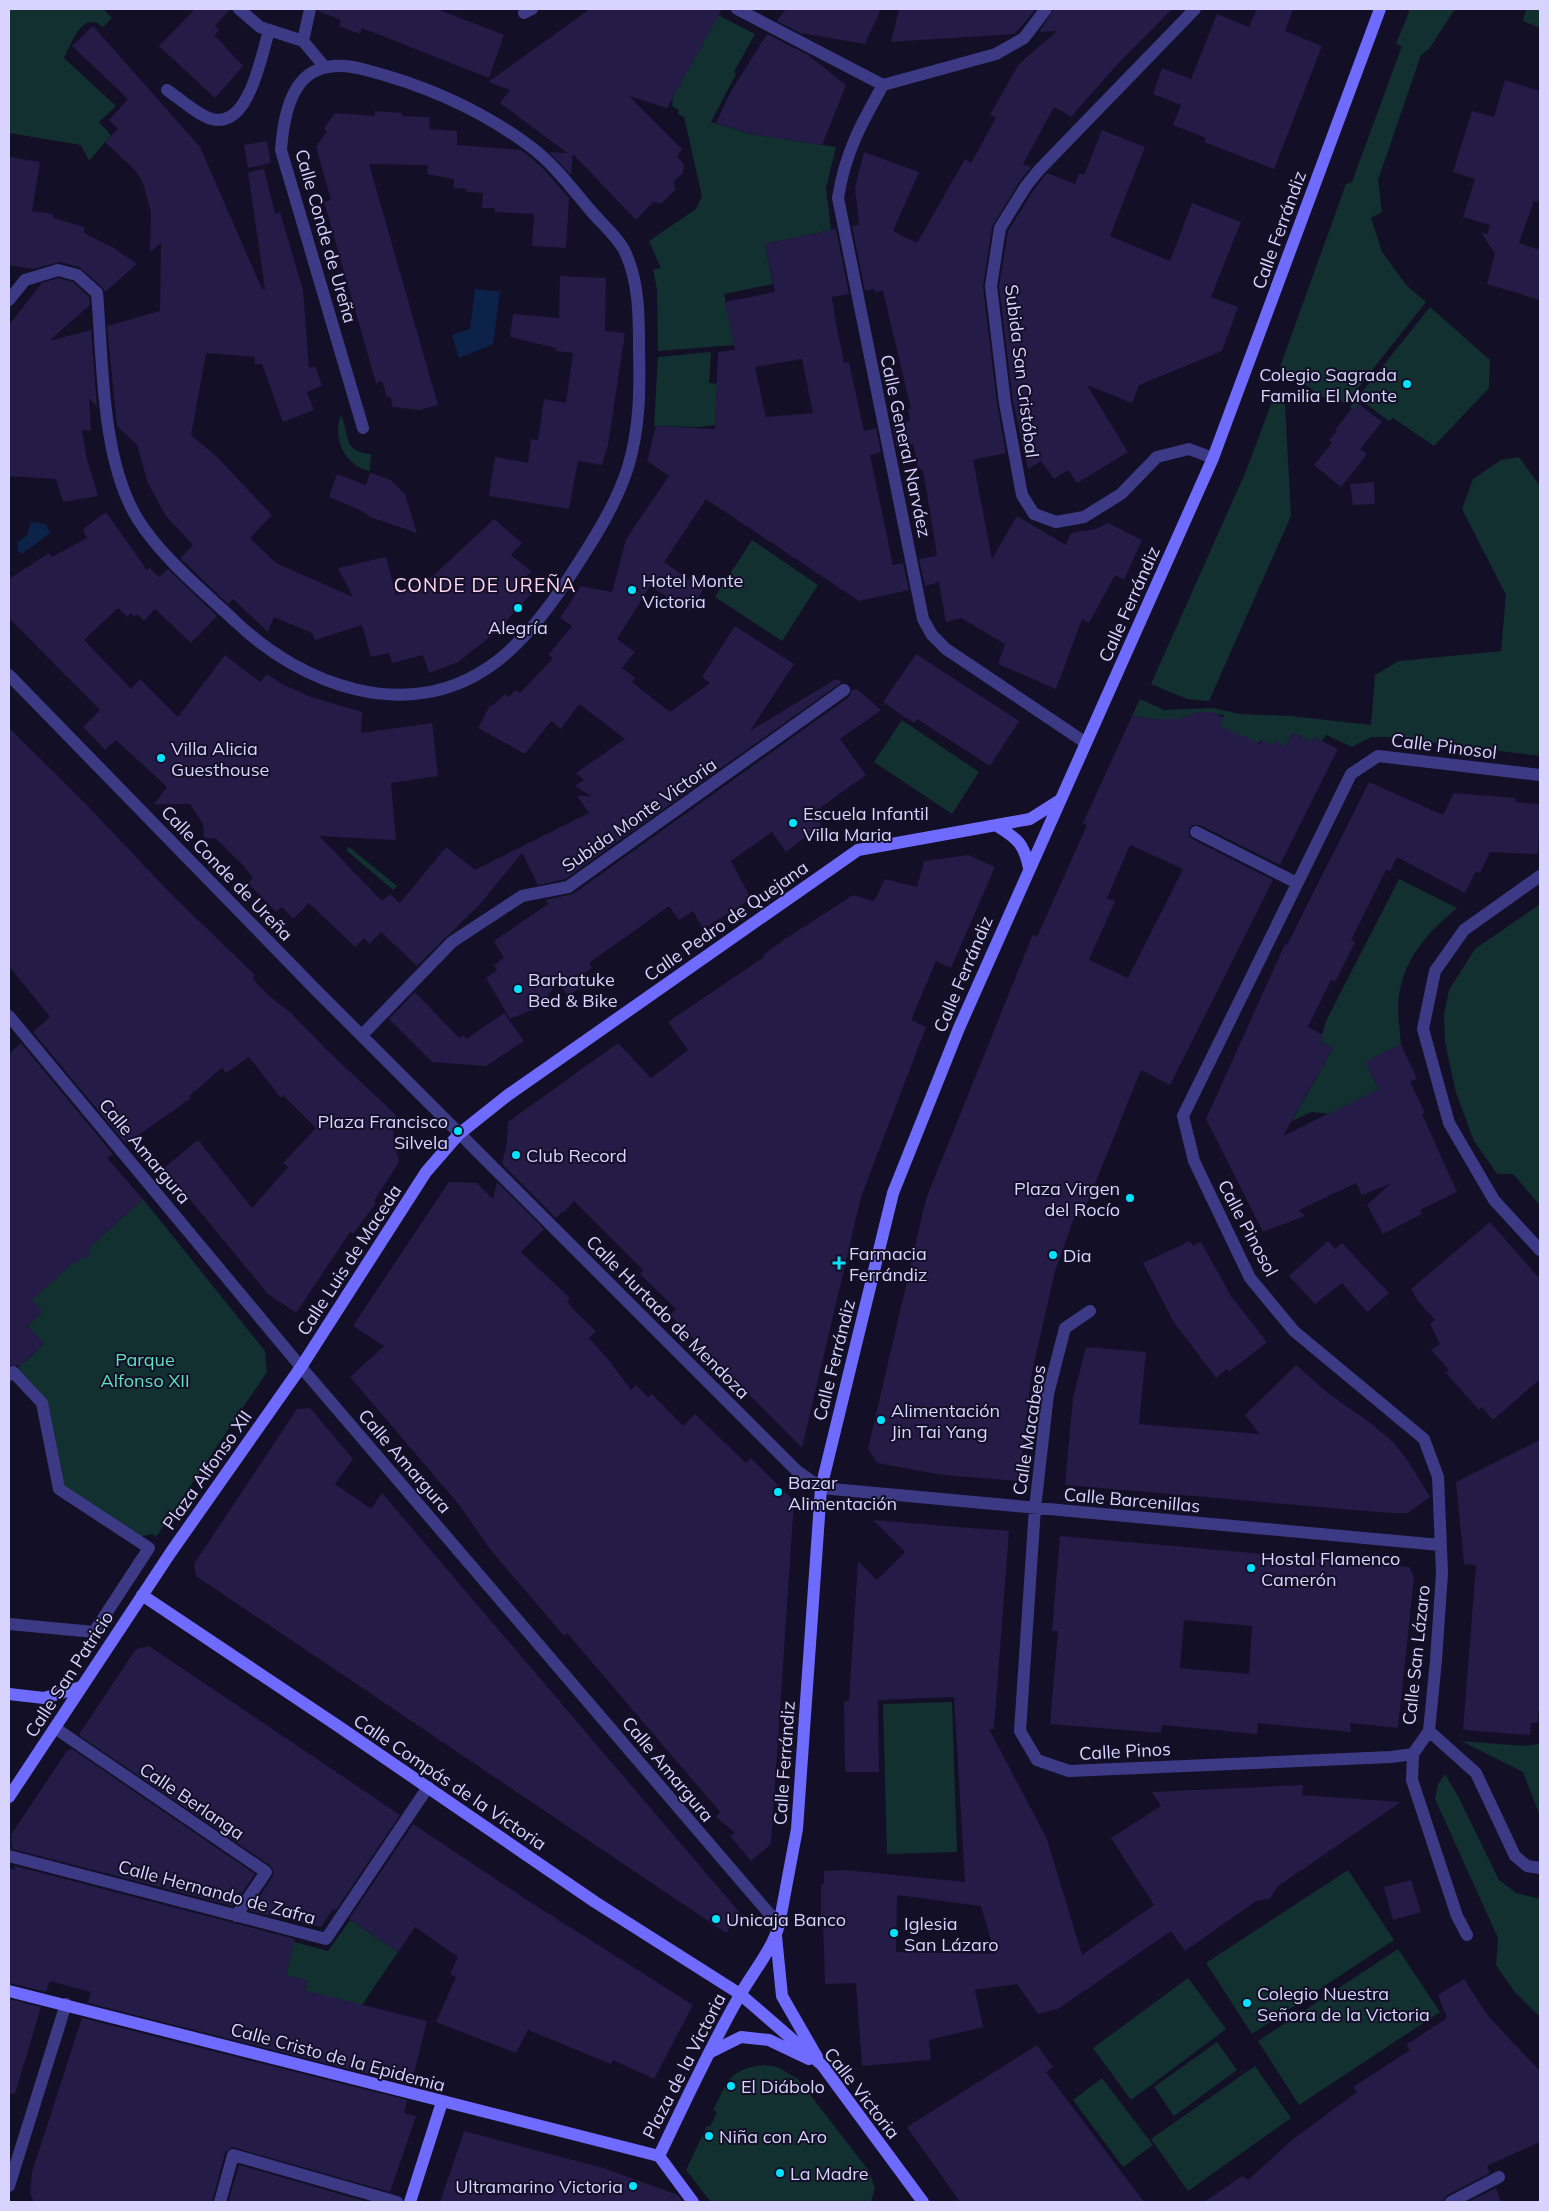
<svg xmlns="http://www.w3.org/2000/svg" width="1549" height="2211" viewBox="0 0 1549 2211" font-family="Mulish,sans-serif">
	<rect width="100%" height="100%" fill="#130f26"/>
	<path fill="#12302f" d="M9 9H103L112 18 103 27C82 9 71 45 64 58L116 106 99 122 111 135 89 161 81 145 9 133Z
		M1410 9H1455L1429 49 1421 55 1378 180 1382 212 1371 218 1382 252 1407 286 1426 302 1346 403 1323 397 1280 367 1346 184 1352 182 1402 46 1396 44Z
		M1526 9H1540V28L1523 21Z
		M718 15 755 34 734 72 736 74 711 122 751 134 836 147 826 188 831 230 765 244 773 284 724 294 734 345 658 351 657 289 653 270 661 268 649 241 696 209 702 196 684 117 678 114 679 110 672 106 673 97Z
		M1430 307 1490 360 1489 388 1434 446 1393 418 1389 421 1362 401 1354 410 1350 407Z
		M711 352 709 383 717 384 715 425 700 427 654 426 658 357Z
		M1273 399 1285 404 1291 516 1209 701 1187 699 1151 684 1246 471Z
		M341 415C350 435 342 452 371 454L370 471C345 466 332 439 341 415Z
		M1519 457 1540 486V756L1390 737H1371L1352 747 1326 735 1322 741 1315 737 1312 742 1293 733 1285 747 1274 741 1272 745 1262 740 1186 801 1224 715 1200 712 1178 719H1154L1132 716 1140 699 1164 710 1213 708 1240 714 1291 716 1371 725 1375 675 1399 661 1501 651 1506 595 1462 509 1473 479 1501 460Z
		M752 540 818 585 782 641 715 597Z
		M902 720 979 772 952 814 874 762Z
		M349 847 397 886 393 890 346 850Z
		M1399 879 1457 908C1425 935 1401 961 1398 1005 1398 1018 1400 1031 1401 1044L1371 1059 1370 1073 1381 1094 1329 1114 1312 1112 1292 1121 1333 1048 1320 1041 1326 1021Z
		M1540 904V1205L1513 1174H1497L1474 1141 1456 1093 1445 1042 1444 1015 1449 990 1475 949Z
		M143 1199 265 1351 267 1372 156 1537 152 1534 139 1537 59 1489 45 1415 13 1372 44 1344 27 1326 42 1312 31 1300Z
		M952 1702 957 1852 887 1854 883 1704Z
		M1461 1741 1524 1746 1539 1744 1540 1742V1816L1523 1772Z
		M1445 1774 1458 1796 1499 1880 1516 1893 1540 1899V2017L1514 1991 1496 1965 1498 1938 1435 1799 1438 1784Z
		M1348 1870 1394 1940 1252 2034 1206 1963Z
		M350 1920 398 1952 362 2005 304 1991 308 1981 286 1975 294 1942 328 1951Z
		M1398 1949 1440 2012 1299 2105 1258 2041Z
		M1188 1978 1226 2029 1131 2100 1093 2048Z
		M1217 2042 1237 2070 1174 2116 1154 2087Z
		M764 2065 777 2067 798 2079 869 2171 875 2188 871 2202H711L686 2170 707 2126 710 2127 717 2112 713 2110C728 2082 728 2069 764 2065Z
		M1255 2066 1291 2118 1188 2191 1151 2139Z
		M1102 2078 1153 2145 1123 2167 1073 2100Z"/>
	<path fill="#0c2248" d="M475 289 500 292 493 344 459 358 452 335 470 329Z
		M31 522 46 524 50 533 22 554 18 551V542L27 535Z"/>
	<path fill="#241b47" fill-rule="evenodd" d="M195 9H230L215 26 219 30 214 35 243 66 215 98 159 46Z
		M318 9H437L504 35 489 78 362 28 360 34 339 26 341 20 318 11Z
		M590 9H722L667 108 629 96 682 149 677 157 684 164 683 173 674 181 675 190 661 204 653 202 636 220 573 154 571 175 549 152 567 153 500 103 510 90 488 82Z
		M786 9H881L865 44 800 33 777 21Z
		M899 9H1036L1015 34 891 42Z
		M1054 9H1172L1113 69 1071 117 1054 107 1023 164 1031 167 1019 182 992 227 983 287 997 404 1006 453 973 460 992 559 1017 516 1066 545 1071 533 1096 529 1108 523 1142 540 1124 580 1115 575 1089 623 1082 619 1056 689 998 664 1005 644 961 618 946 622 939 582 925 586 919 559 936 556 937 554 923 470 918 468 913 444 897 448 892 425 910 421 908 409H911L883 291 874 292V289L865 291 852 226 859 225 855 188 864 152 919 172 893 231 917 243 965 159 971 163 996 118 990 115 1019 64 1057 31 1039 32Z
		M1257 9H1293L1285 31 1322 46 1274 169 1204 142 1206 138 1173 125 1181 105 1153 94 1162 68 1191 79 1217 14 1249 27Z
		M93 26 200 147 262 289H265L248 172 264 169 275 214 280 212 303 290 309 368 315 366 322 386 307 392 314 410 283 422 262 364H255V357L206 353 191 435 217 457 272 515 250 538 276 563 353 597 338 568 386 557 396 595 433 576 494 519 522 543 511 555 531 571 523 580 534 591 496 632 458 662 429 673 423 655 392 663 389 653 371 657 362 625 315 640 312 633 274 617 268 632 233 599 228 604 180 558 193 545 166 516 148 483 137 445 117 426 107 326 160 311 161 243 150 252 151 212 143 183 135 170 105 142 118 129 109 120 128 99 72 46Z
		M767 34 808 55 846 85 822 145 751 134 716 123 730 93Z
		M1505 80 1540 91V202L1534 201 1519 243 1540 250V300L1487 284 1495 254 1481 232 1487 234 1490 225 1463 217 1475 179 1453 172 1472 111 1494 117Z
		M375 111 402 113V116L430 117 429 129 457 131V145L521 150 542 167 569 198 566 248 532 246 534 214 494 212 495 208H482L483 193 466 192 467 189 454 188V179L427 174 428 165 369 164 438 405 419 410 392 407 391 397H387L382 381 376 383 324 202 331 200 316 147 327 131 324 128 335 113 375 116Z
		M1102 130 1145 147 1110 236 1170 261 1192 203 1241 222 1211 297 1238 307 1222 351 1139 385 1132 403 1087 385 1128 452 1077 483 1068 470 1054 479 1041 461 1028 469 1013 402 999 286 1008 231 1033 191 1047 173 1075 184 1079 173 1084 175Z
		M267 141 271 163 248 168 244 145Z
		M9 157 40 162 32 211 53 214V218L84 227V233L114 248 137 264 105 292 102 287 79 267 60 262 33 269 9 265Z
		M836 229 849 294 832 297 836 323 844 363 849 362 864 431 876 428 881 452 870 455 893 565 903 563 909 590 859 601 706 499 664 562 703 590 689 611 650 586 617 639 635 652 622 668 635 678 632 682 670 712 710 683 702 677 735 626 794 664 750 731 836 679 842 682 565 879 538 885 522 853 480 904 417 966 381 932 370 944 364 938 355 947 309 903 293 919 282 907 276 912 248 883 253 878 242 864 215 838H204L203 824 190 804H154L167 787 116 740 105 750 83 727 100 710 9 618V579L49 553 52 557 87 538 83 529 106 512 147 570 150 568 159 577 168 569 217 616 191 643 155 609 144 621 137 614 134 617 131 613 127 617 118 608 84 640 131 689 140 679 178 717 225 655 260 682 267 674 282 684 311 697 362 712 361 733 432 723 438 776 391 783 396 840 319 836 382 901 390 894 400 903 446 847 475 870 589 813 577 796H591L575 786 584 780 576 773 625 739 579 704 561 729 551 721 525 754 478 728 490 705 492 706 505 694 509 697 515 690 520 693 553 658 548 655 572 626 560 618 581 586 612 592 626 539 669 476 647 461 656 426 715 429 718 352 735 350 725 302 775 292 765 244ZM802 359 813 413 766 417 755 367Z
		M560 276 606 278 605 331 625 333 608 445 602 465 578 461 569 509 489 496 495 457 528 463 531 439 538 440 544 399 566 403 573 353 556 351V348L510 337 513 314 559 318Z
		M58 278 73 282 89 297 90 305 49 341 91 330 97 407 89 398 91 431 82 430 87 460 98 496 63 502 56 479 9 476V325L42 283Z
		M1359 404 1382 422 1360 449 1367 454 1341 487 1314 465 1332 443 1329 440 1337 431 1335 430 1352 408 1354 410Z
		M370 473 391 480 405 494 417 533 370 517 362 511 329 497 337 474 366 485Z
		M1374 482 1375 504 1353 505 1350 484Z
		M916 654 1019 721 990 766 917 719 914 723 883 702Z
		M857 689 881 710 840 739 866 775 813 813 821 825 786 852 772 832 731 861 751 899 703 929 693 911 679 920 669 906 589 963 592 968 583 974 588 982 568 996 558 982 539 1007 510 1019 486 978 497 970 494 965 504 958 494 941 548 904 546 900 573 894 849 697 852 690Z
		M1200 712H1211L1224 718 1220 726 1260 744 1262 740 1272 745 1274 741 1285 747 1293 733 1312 742 1314 737 1338 749 1280 865 1200 825H1192L1189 829V836L1192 839 1273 880 1170 1085 1141 1070 1081 1218 1075 1215 1055 1271 1031 1377 1019 1481 943 1475 877 1463 868 1449 926 1199 1033 934 1037 937 1087 825 1083 823 1132 716 1154 719H1178ZM1130 845 1183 869 1128 978 1089 960 1115 901 1107 898Z
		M9 728 84 802 171 894 255 975 252 978 269 996 290 1012 328 1051 396 1115 393 1135 399 1162 374 1201 376 1203 353 1234 350 1232 296 1313 268 1294 164 1168 198 1140 252 1208 288 1167 283 1163 316 1128 283 1095 281 1098 249 1057 226 1073 222 1068 189 1096 191 1098 126 1144 33 1032 50 1017 9 966Z
		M1369 782 1443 815 1454 793 1516 798 1515 802 1540 804 1538 854 1490 852 1480 873 1476 871 1465 893 1397 857 1390 871 1386 870 1351 940 1355 942 1335 982 1331 980 1308 1027 1323 1035 1320 1041 1333 1048 1283 1136 1378 1089 1365 1062 1401 1044 1417 1079 1410 1082 1425 1113 1422 1114 1457 1192 1420 1210 1422 1214 1383 1234 1367 1205 1390 1184 1362 1195 1356 1183 1299 1210 1305 1216 1263 1232 1206 1119 1285 944 1287 945Z
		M968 855 995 867 951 968 936 961 911 1020 926 1027 861 1197 802 1448 670 1315 676 1309 640 1274 643 1270 574 1201 564 1212 563 1211 556 1218 502 1164 507 1142 508 1122 618 1043 651 1078 688 1050 668 1022 764 957 763 955 785 939 853 895 874 901 885 879 917 887 924 861Z
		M415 992 459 1038 464 1035 466 1039 504 1013 524 1041 486 1066 432 1062 389 1019Z
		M21 1043 113 1154 107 1158 143 1199 92 1245 87 1258H83L71 1265 31 1300 43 1311 27 1326 44 1344 19 1366 9 1365V1054Z
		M449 1182 477 1183 493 1199 497 1182 544 1229 521 1252 570 1298 567 1301 574 1310 596 1331 589 1338 607 1358 631 1390 636 1385 648 1397 652 1394 683 1426 695 1414 746 1463 751 1458 794 1501 771 1844 751 1861 730 1836 735 1833 716 1817 720 1812 567 1633 564 1636 489 1548 461 1507 350 1377 384 1346 353 1326Z
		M1490 1222 1540 1279V1379L1493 1420 1482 1407 1479 1410 1446 1373 1449 1370 1431 1350 1440 1344 1430 1324 1435 1320 1418 1301 1411 1289Z
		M1190 1241 1193 1246 1201 1242 1231 1296 1267 1342 1229 1372 1227 1369 1216 1378 1173 1321 1143 1263Z
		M1328 1241 1335 1249 1342 1243 1389 1293 1367 1312 1342 1283 1315 1304 1289 1276Z
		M1086 1347 1146 1352 1139 1424 1260 1434 1245 1415 1296 1365 1328 1393 1373 1425 1394 1443 1408 1461 1430 1497 1408 1513H1390L1065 1485 1073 1398Z
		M310 1408 353 1459 335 1484 371 1509 382 1493 740 1913 726 1933 196 1576 194 1564 297 1409Z
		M1540 1440V1711H1538V1723H1531L1530 1735 1463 1730 1476 1565 1464 1564 1456 1482Z
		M873 1520 1009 1531 994 1729H989L1047 1839 1082 1955 1154 1905 1111 1838 1161 1806 1152 1792 1303 1785 1302 1795 1401 1802 1278 1886 1270 1899 1256 1901 1185 1951 1171 1931 1058 2009 1038 2014 1017 1984 975 1990 983 2027 929 2040 931 2060 862 2066 856 1983 825 1984 823 1918 821 1917V1884H824V1871L846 1870 965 1882 954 1697 878 1700 879 1772H845L844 1701H849L858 1561 877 1580 905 1552ZM897 1895 981 1906 995 1954 896 1952Z
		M1060 1536 1409 1567 1414 1577 1398 1728 1350 1723 1351 1732 1258 1723 1257 1734 1162 1725 1161 1733 1050 1724 1058 1631H1052ZM1184 1620 1252 1626 1249 1674 1180 1668Z
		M149 1646 400 1815 336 1910 333 1909 321 1927 250 1911 273 1876V1869L271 1866 80 1736V1733L136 1649Z
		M72 1749 255 1874 233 1906 12 1849 11 1835 67 1751Z
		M413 1824 527 1900 693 2005 654 2079 613 2060 611 2064 528 2030 516 2053 436 2022 456 1977 450 1974 458 1957 415 1927 398 1952 349 1919Z
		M15 1866 295 1939 286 1975 308 1981 304 1990 427 2021 411 2085 88 2003 91 1992 50 1981 46 1992 9 1983V1868L15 1870Z
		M1411 1880 1421 1912 1393 1920 1384 1887Z
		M1464 1979 1488 2016 1540 2071V2142L1487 2166 1490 2173 1447 2195 1443 2202H1204L1242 2176 1248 2180 1292 2140 1357 2092 1353 2087 1410 2050 1406 2045 1447 2018 1438 1995Z
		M9 1999 41 2007 15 2094 9 2093Z
		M82 2018 407 2100 404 2113 416 2116 390 2192 232 2147 225 2153 212 2202H34L30 2193 32 2172Z
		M1037 2045 1053 2067 1046 2072 1144 2202H960L907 2127Z
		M464 2131 603 2168 678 2195 683 2202H440Z
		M239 2165 368 2202H228Z
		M1496 2188 1501 2202H1468Z"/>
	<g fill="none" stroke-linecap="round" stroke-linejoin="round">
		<path stroke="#3d3a85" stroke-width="12" d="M239 9 260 27 303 41
			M737 9 883 85
			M1195 9 1039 170 1026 186 1000 228 991 286 1005 403 1022 495 1034 514 1056 522 1084 517 1121 494 1157 457 1189 449 1213 458
			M524 13 532 9
			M303 41 310 9
			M303 41 324 66
			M883 85C861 124 845 153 838 198L923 619 932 635 946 649 1086 743
			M883 85 996 54 1024 38 1046 9
			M167 90C179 98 199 116 212 119 249 129 261 56 269 31
			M9 300 25 280 58 270 77 275 97 293C103 362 101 458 137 518 161 557 203 591 236 622 302 685 406 724 489 667 523 644 555 600 577 565 597 534 617 502 628 467 640 428 640 388 639 348 639 317 639 283 626 254 620 239 602 224 591 211 573 190 554 164 531 147 483 111 424 85 366 70 301 52 285 95 281 150L363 428
			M9 675 313 987 797 1471 821 1488 1440 1545
			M1196 832 1297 883
			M1540 876 1464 930 1435 971 1423 1029 1449 1123 1494 1200 1540 1250
			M9 1016 301 1367 779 1925
			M362 1035 452 942 522 896 568 887 844 690
			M1090 1311 1065 1328 1048 1394 1035 1508 1020 1731 1037 1760 1069 1771 1391 1757 1413 1754
			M9 1375 13 1372 42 1403 59 1489 149 1548 94 1632 9 1624
			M55 1728 266 1872 236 1916
			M1429 1731 1476 1773 1515 1856 1527 1866 1540 1868
			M9 1856 326 1939 428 1787
			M1467 1935 1457 1916 1412 1780 1413 1754 1429 1731 1436 1660 1442 1573 1438 1477 1424 1439 1294 1331 1250 1278 1194 1161 1183 1116 1351 774 1378 756 1540 775
			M9 2186 66 2004
			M220 2202 233 2155 397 2202
			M1451 2202 1499 2177"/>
		<path stroke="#6f6bff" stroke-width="12" d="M997 826C1018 839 1024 844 1029 868
			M142 1595 338 1726 595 1902 740 1994 822 2065 923 2202
			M9 1694 44 1698 81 1687
			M9 1797 171 1552 301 1367 426 1172 459 1134 508 1095 858 850 1030 819 1060 800
			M776 1936 782 1996 817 2057
			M9 1991 659 2156
			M709 2053 741 2037 769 2040 809 2059
			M659 2156C685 2102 710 2047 740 1995 753 1972 772 1950 779 1925L797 1829 821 1488 893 1193 959 1028 1213 458 1380 9
			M659 2156 693 2202
			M410 2202 442 2102"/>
	</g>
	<g fill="#00e5ff" stroke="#130f26" stroke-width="2">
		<circle cx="1407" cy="384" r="5"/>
		<circle cx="632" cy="590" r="5"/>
		<circle cx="518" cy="608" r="5"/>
		<circle cx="161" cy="758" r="5"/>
		<circle cx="793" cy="823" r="5"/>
		<circle cx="518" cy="989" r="5"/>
		<circle cx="458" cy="1131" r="5"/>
		<circle cx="516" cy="1155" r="5"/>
		<circle cx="1130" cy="1198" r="5"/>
		<circle cx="1053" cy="1255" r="5"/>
		<path d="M836.5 1255.5h5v5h5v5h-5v5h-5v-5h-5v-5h5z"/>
		<circle cx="881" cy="1420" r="5"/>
		<circle cx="778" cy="1492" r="5"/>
		<circle cx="1251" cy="1568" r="5"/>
		<circle cx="716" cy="1919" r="5"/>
		<circle cx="894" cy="1933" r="5"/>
		<circle cx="1247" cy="2003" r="5"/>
		<circle cx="731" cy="2086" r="5"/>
		<circle cx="709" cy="2136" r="5"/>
		<circle cx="780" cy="2173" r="5"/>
		<circle cx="633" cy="2186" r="5"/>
	</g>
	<g text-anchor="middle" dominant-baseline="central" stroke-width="4" stroke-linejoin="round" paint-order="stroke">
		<g font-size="18" fill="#d9d4ff" stroke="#130f26">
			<text transform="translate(1279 230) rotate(-70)">Calle Ferrándiz</text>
			<text transform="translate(326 236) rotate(74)">Calle Conde de Ureña</text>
			<text transform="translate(1022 371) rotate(83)">Subida San Cristóbal</text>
			<text transform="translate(906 446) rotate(78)">Calle General Narváez</text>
			<text transform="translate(1129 604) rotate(-66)">Calle Ferrándiz</text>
			<text transform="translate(1444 746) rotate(7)">Calle Pinosol</text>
			<text transform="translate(639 815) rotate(-35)">Subida Monte Victoria</text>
			<text transform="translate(227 873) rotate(46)">Calle Conde de Ureña</text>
			<text transform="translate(726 921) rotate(-35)">Calle Pedro de Quejana</text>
			<text transform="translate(963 974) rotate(-67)">Calle Ferrándiz</text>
			<text transform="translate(145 1151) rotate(50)">Calle Amargura</text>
			<text transform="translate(1248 1228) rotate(62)">Calle Pinosol</text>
			<text transform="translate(349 1260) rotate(-57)">Calle Luis de Maceda</text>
			<text transform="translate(668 1317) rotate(45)">Calle Hurtado de Mendoza</text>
			<text transform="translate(834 1360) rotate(-76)">Calle Ferrándiz</text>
			<text transform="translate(1029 1430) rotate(-81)">Calle Macabeos</text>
			<text transform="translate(405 1461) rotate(49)">Calle Amargura</text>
			<text transform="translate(207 1470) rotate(-55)">Plaza Alfonso XII</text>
			<text transform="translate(1132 1500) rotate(5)">Calle Barcenillas</text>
			<text transform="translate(1416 1655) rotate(-84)">Calle San Lázaro</text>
			<text transform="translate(69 1674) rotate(-57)">Calle San Patricio</text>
			<text transform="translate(1125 1751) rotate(-3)">Calle Pinos</text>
			<text transform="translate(784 1763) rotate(-86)">Calle Ferrándiz</text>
			<text transform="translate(668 1769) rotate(50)">Calle Amargura</text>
			<text transform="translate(450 1782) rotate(34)">Calle Compás de la Victoria</text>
			<text transform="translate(192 1801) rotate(34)">Calle Berlanga</text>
			<text transform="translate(217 1892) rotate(15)">Calle Hernando de Zafra</text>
			<text transform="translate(338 2057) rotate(15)">Calle Cristo de la Epidemia</text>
			<text transform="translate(684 2066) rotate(-63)">Plaza de la Victoria</text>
			<text transform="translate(862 2093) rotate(52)">Calle Victoria</text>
		</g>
		<g font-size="18" fill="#d9d4ff" stroke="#130f26" text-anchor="start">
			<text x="1397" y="374" text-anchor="end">Colegio Sagrada<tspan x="1397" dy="21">Familia El Monte</tspan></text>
			<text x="642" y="580">Hotel Monte<tspan x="642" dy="21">Victoria</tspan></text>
			<text x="518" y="627" text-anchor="middle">Alegría</text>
			<text x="171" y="748">Villa Alicia<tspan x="171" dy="21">Guesthouse</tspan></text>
			<text x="803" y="813">Escuela Infantil<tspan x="803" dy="21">Villa Maria</tspan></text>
			<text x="528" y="979">Barbatuke<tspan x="528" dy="21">Bed &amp; Bike</tspan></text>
			<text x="448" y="1121" text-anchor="end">Plaza Francisco<tspan x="448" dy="21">Silvela</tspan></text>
			<text x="526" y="1155">Club Record</text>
			<text x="1120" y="1188" text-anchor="end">Plaza Virgen<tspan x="1120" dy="21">del Rocío</tspan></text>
			<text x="849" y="1253">Farmacia<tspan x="849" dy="21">Ferrándiz</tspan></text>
			<text x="1063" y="1255">Dia</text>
			<text x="891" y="1410">Alimentación<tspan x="891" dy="21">Jin Tai Yang</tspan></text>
			<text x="788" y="1482">Bazar<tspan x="788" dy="21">Alimentación</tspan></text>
			<text x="1261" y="1558">Hostal Flamenco<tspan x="1261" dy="21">Camerón</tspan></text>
			<text x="726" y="1919">Unicaja Banco</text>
			<text x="904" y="1923">Iglesia<tspan x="904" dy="21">San Lázaro</tspan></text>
			<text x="1257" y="1993">Colegio Nuestra<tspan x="1257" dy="21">Señora de la Victoria</tspan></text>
			<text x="741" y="2086">El Diábolo</text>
			<text x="719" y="2136">Niña con Aro</text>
			<text x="790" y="2173">La Madre</text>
			<text x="623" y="2186" text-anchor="end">Ultramarino Victoria</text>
		</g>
		<g font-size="18" fill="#5fe0c0" stroke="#130f26">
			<text x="145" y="1359">Parque<tspan x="145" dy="21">Alfonso XII</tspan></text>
		</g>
		<g font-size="19" letter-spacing="1" fill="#ffd6f0" stroke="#130f26">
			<text x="485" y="585">CONDE DE UREÑA</text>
		</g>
	</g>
	<rect width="1549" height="2211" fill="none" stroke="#d9d4ff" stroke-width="20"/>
</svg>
